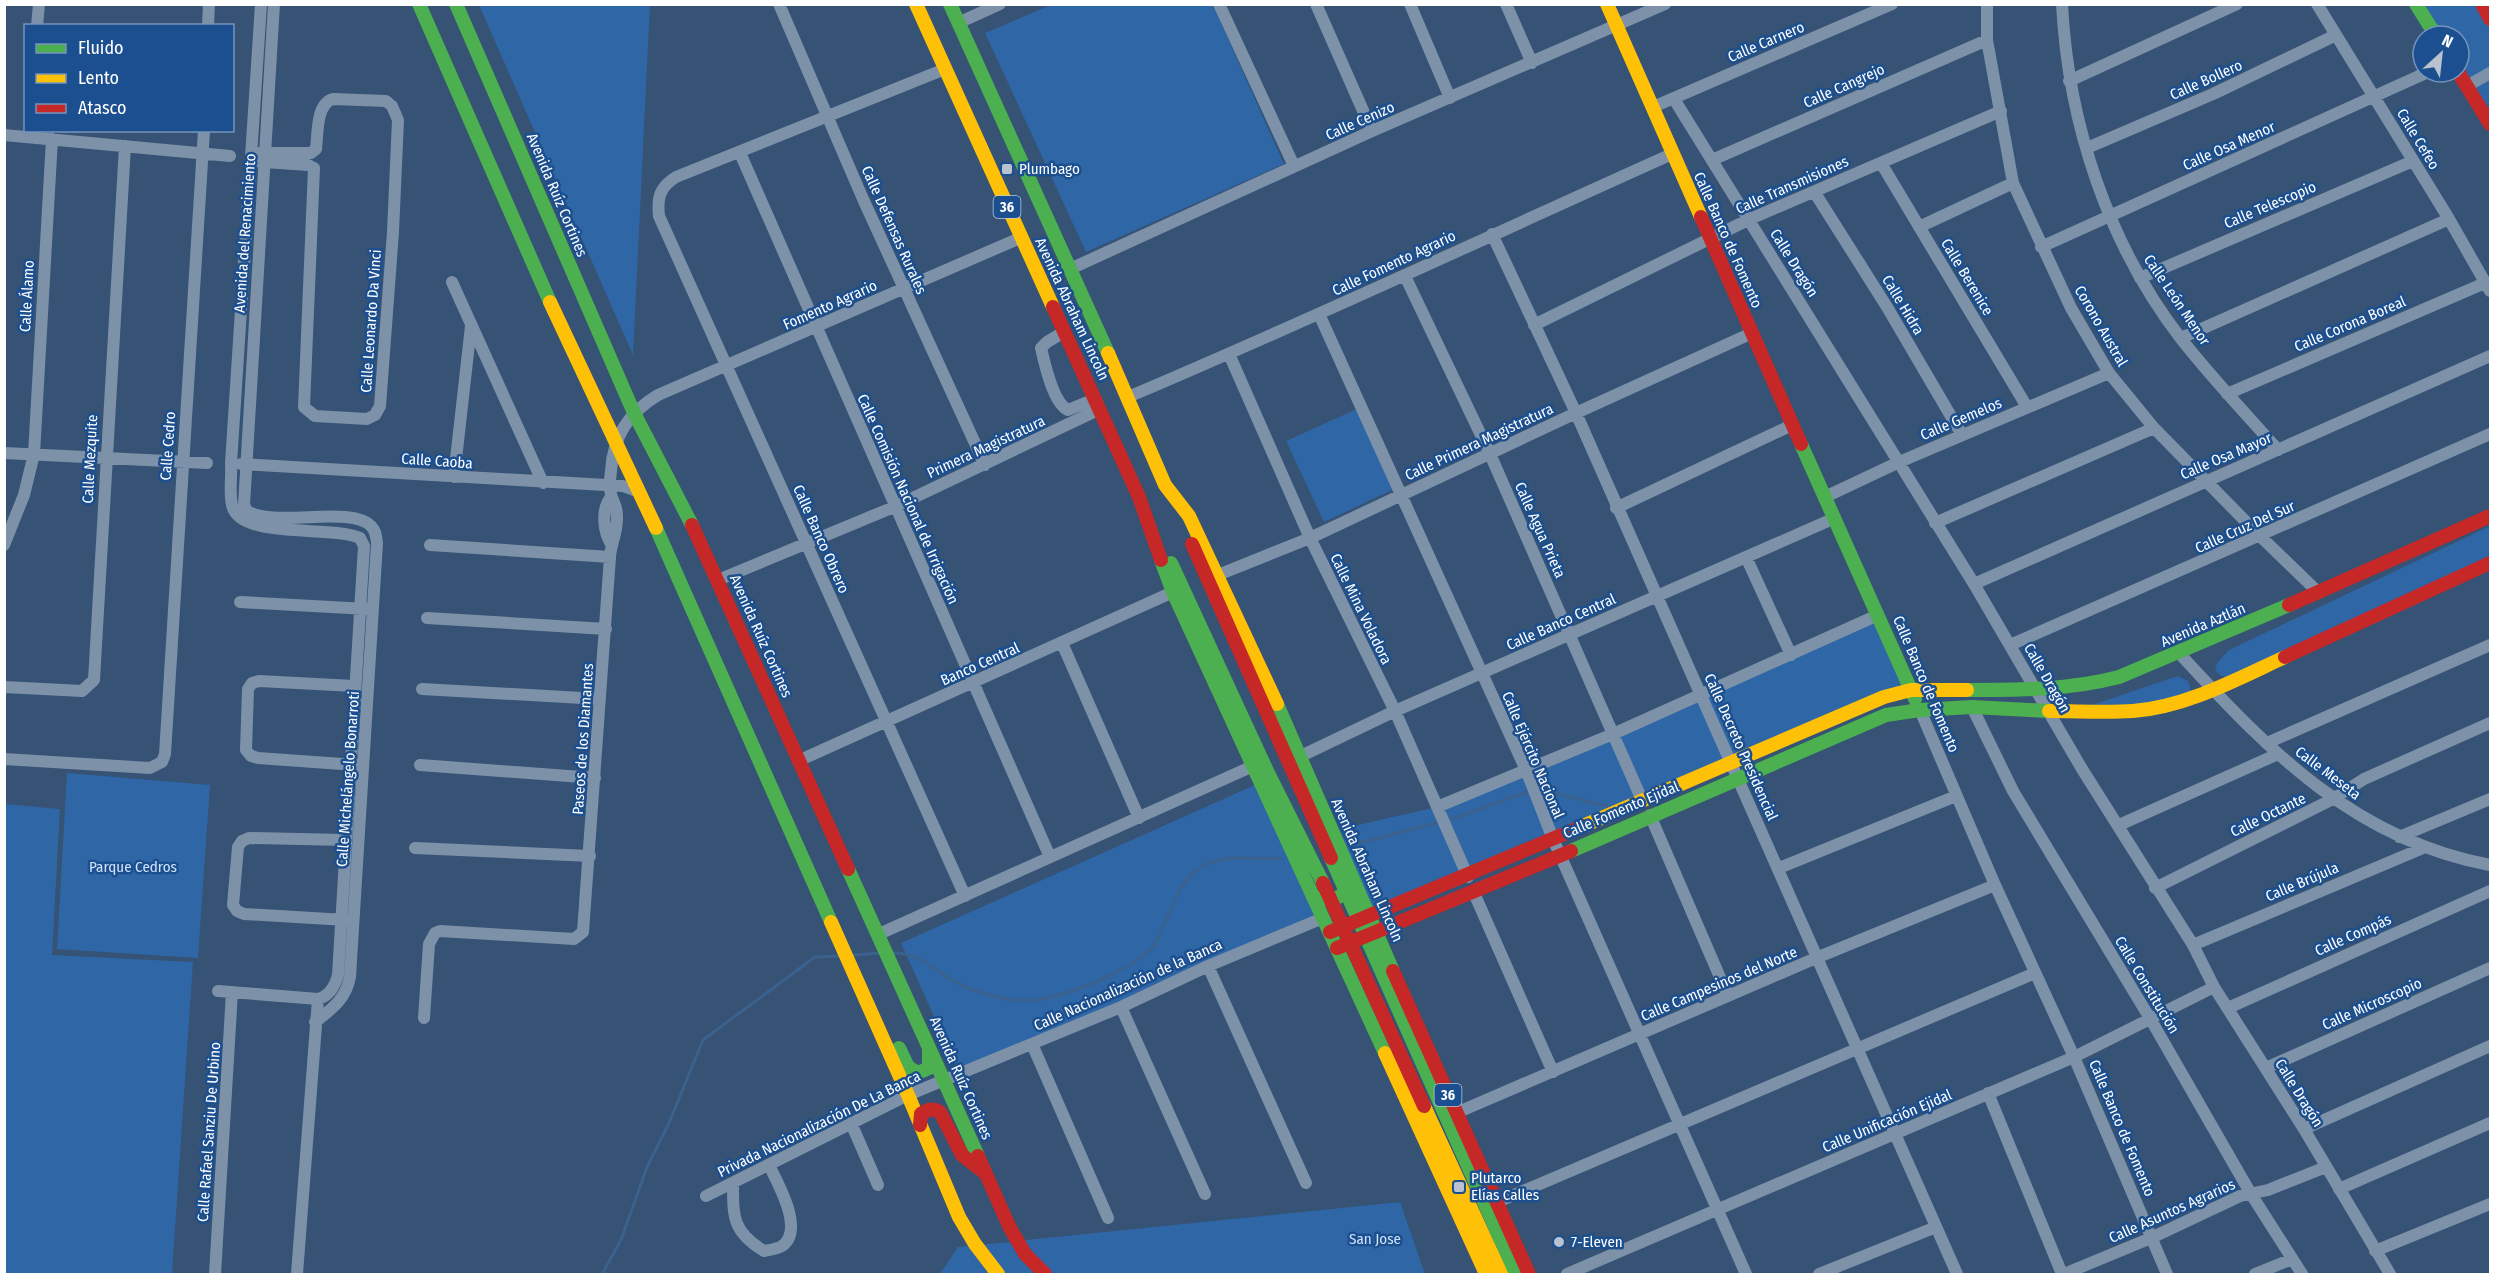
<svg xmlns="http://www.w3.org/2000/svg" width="2495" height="1279" viewBox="0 0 2495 1279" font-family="'Fira Sans Condensed',sans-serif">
	<rect width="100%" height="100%" fill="#365274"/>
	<path fill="#2f66a5" d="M479 5H650L633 355Z
		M1051 5H1213L1284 164 1086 252 985 33Z
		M2415 5H2482L2490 18V124L2459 72V36H2435Z
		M1359 408 1392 490 1324 522 1286 441Z
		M2490 526V558L2233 679 2221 676 2215 670 2217 663 2229 650Z
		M1878 615 1911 690 1368 916 1340 829 1437 807Z
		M2178 676 2188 681 2192 694 2148 704 2089 706Z
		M67 773 210 785 198 958 57 949Z
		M1257 784 1319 914 960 1074 901 943Z
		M5 804 60 809 52 955 193 962 172 1274H5Z
		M1400 1202 1425 1274H940L958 1247Z"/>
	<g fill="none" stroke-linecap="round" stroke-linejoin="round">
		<path stroke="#3b618d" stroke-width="3" d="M1544 790 1606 806
			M1452 819 1527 792
			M1348 846 1436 823
			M894 953C918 953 930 967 951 979 980 996 1018 1006 1052 997 1079 991 1142 965 1156 942 1172 914 1175 879 1207 864 1230 854 1255 860 1280 858
			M854 955 880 953
			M602 1274 621 1240 647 1167 669 1123 703 1040 815 957 839 956"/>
		<path stroke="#7d92a8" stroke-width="12" d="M261 4 231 463C232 476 229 492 232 505 239 540 332 525 360 538
			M274 4 244 505 247 511C275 528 350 505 371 526 376 531 376 536 377 543L350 977C346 999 332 1009 315 1022
			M779 4 863 199 985 465
			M1219 4 1294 166
			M1316 4 1372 131
			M1410 4 1450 98
			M1506 4 1532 63
			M1987 4V40L2013 183 2071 308 2109 373 2154 428 2261 537 2319 593
			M2062 4C2068 123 2108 245 2182 340 2212 378 2246 414 2278 450
			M2317 4 2449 219 2490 291
			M958 23 1000 4
			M37 26 39 4
			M208 26 209 4
			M945 69 676 177C660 187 657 197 659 216L965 896
			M2069 81 2237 4
			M2467 86 2490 73
			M1674 99 1974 584 2082 769 2193 945 2214 987 2304 1129 2390 1274
			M1653 107 1892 4
			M4 135 230 156
			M2087 148 2213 94 2336 35
			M740 153 1050 857
			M1712 160 1987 40
			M251 161 308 165 314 168 304 407 315 416 367 419 375 415 380 406 393 232 398 120 392 106 386 101 333 99C316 104 318 133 316 149L311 153H252
			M1881 163 2027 407
			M1815 193 1887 307 1962 435
			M1919 227 2013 183
			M1492 234 1576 413 1957 1274
			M2041 247 2428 72
			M1070 269 1372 131 1665 4
			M1405 276 1490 454 1642 800
			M2140 278 2413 161
			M452 282 543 483
			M1319 314 1526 770 1553 839 1746 1274
			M1534 325 1750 219 2001 111
			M1064 332 1047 342 1041 348C1045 365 1053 403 1068 410L1095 399
			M2181 338 2449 219
			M1229 354 1310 538 1395 711 1468 877
			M2227 394 2485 283
			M1128 397C1311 320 1491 235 1672 154
			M4 453 207 463
			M241 464 623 486 639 492
			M454 477 471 326
			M611 497C601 509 603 531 611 544
			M1825 497 1897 463 2109 373
			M1616 508 1792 425
			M1935 523 2154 428
			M4 545 24 495 34 454 52 139
			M430 545 610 557
			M1746 557 1791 655
			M1218 575 1310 538 1576 413 1752 333
			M718 580 894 507 1100 409
			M1974 584 2490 356
			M240 602 367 609
			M427 618 606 629
			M1062 643 1139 818
			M2010 645 2490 434
			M2179 653C2269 751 2355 840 2490 865
			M354 686 259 681 252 683 248 689 246 750 251 756 258 758 356 765
			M4 687 82 691 94 680 125 146
			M422 689 600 699
			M1972 707 2013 791 2151 1020 2251 1194 2302 1274
			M1920 710 1995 885 2074 1057 2167 1274
			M2267 743 2490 645
			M1301 756 1395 711 1835 518
			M4 759 150 768 162 762 165 754 204 130
			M798 761 1173 592
			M420 765 595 778
			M1437 807 1613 734 1878 615
			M1650 815 1728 996
			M2119 825 2278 754
			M2399 837 2490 799
			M415 848 590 856
			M1779 868 1956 796
			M2155 888 2333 799 2364 779 2490 723
			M1474 893 1553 1072
			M346 920 244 914 237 911 233 905 238 847 242 841 249 838 346 840
			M879 934 1253 766
			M2193 945 2423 848
			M1208 966 1306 1183
			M218 991 318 999C330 996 335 986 338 975L364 546 360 538
			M1121 1007 1205 1194
			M2228 1008 2490 891
			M424 1018 429 944 435 933 440 931 574 939 583 932 610 557C611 543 618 531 617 516 617 504 613 503 611 494 609 487 610 478 611 471 613 437 628 413 658 395L1020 238
			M1032 1044 1108 1218
			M2266 1068 2490 968
			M1988 1093 2062 1274
			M1456 1113 1816 958 1995 885
			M851 1123 878 1185
			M2304 1129 2490 1046
			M733 1184C733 1218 733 1232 764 1251 769 1250 778 1249 782 1246 805 1230 778 1184 769 1165
			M2339 1189 2490 1123
			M706 1196 908 1095 1121 1007 1208 966 1323 918
			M1495 1203 2035 973
			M2375 1251 2490 1204
			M215 1274 232 992
			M297 1274 318 999
			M1567 1274 2074 1057 2214 987
			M1819 1274 1936 1227
			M2064 1274 2151 1238 2240 1196 2268 1190 2326 1167
			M2255 1274 2292 1259"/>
		<path stroke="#4caf50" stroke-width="14" d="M419 4 550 302
			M456 4 634 413 692 525
			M950 4 1108 353
			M2416 4 2436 36
			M1801 444 1915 699
			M656 528 831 922
			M1161 560 1173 592 1385 1053
			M1171 563 1268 773 1323 883
			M1967 690C2018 690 2069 690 2119 677L2289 605
			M1277 704 1393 971
			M1571 851 1886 715 1920 710 1972 707 2049 711
			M1331 858 1516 1274
			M848 869 978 1156
			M1313 897C1331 901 1345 900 1352 881
			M899 1048 908 1067 918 1073 929 1068V1048"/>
		<path stroke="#ffc107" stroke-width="14" d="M916 4 1053 307
			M1607 4 1701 217
			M550 302 656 528
			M1108 353 1165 485 1189 516 1277 704
			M2049 711C2077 711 2105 713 2133 711 2186 707 2237 679 2285 657
			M1583 826 1884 697 1911 690H1967
			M831 922 908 1095 959 1217 975 1244 998 1274
			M1385 1053 1486 1274
			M1424 1106 1501 1274"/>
		<path stroke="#c62828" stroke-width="14" d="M2482 4 2490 19
			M2458 72 2490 124
			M1701 217 1801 444
			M1053 307 1139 497 1161 560
			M692 525 848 869
			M1192 544 1331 858
			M2289 605 2490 516
			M2285 657 2490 563
			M1323 883 1424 1106
			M1330 932 1583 826
			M1337 948 1571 851
			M1393 971 1529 1274
			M920 1125 921 1114C927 1109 933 1108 940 1112L962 1155 985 1173
			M978 1156 1009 1226 1025 1254 1045 1274"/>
	</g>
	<g fill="#b9c2ce" stroke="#1b4f8f" stroke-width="2">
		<rect x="1001" y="163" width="12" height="12" rx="3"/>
		<rect x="1453" y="1181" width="12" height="12" rx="3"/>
		<circle cx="1559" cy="1242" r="6"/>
	</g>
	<g text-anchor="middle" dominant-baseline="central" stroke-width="5" stroke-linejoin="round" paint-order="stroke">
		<g fill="#1b4f8f" stroke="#bbcadd" stroke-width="1.5">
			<rect x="993.5" y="196" width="27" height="22" rx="4.5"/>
			<rect x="1434.5" y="1084" width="27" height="22" rx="4.5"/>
		</g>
		<g font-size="14" font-weight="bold" fill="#fff">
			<text x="1007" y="207">36</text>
			<text x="1448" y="1095">36</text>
		</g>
		<g font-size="15" fill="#fff" stroke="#1b4f8f">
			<text transform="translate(1766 42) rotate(-23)">Calle Carnero</text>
			<text transform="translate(2206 80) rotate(-24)">Calle Bollero</text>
			<text transform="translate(1844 86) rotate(-24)">Calle Cangrejo</text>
			<text transform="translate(1360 121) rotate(-24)">Calle Cenizo</text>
			<text transform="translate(2418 139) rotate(59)">Calle Cefeo</text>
			<text transform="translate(2229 146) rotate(-24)">Calle Osa Menor</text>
			<text transform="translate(1792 185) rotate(-24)">Calle Transmisiones</text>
			<text transform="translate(557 195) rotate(67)">Avenida Ruíz Cortines</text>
			<text transform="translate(2270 205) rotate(-23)">Calle Telescopio</text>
			<text transform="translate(894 230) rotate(66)">Calle Defensas Rurales</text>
			<text transform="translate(245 233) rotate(-86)">Avenida del Renacimiento</text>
			<text transform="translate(1728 240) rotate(66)">Calle Banco de Fomento</text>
			<text transform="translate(1394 263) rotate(-25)">Calle Fomento Agrario</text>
			<text transform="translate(1794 263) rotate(58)">Calle Dragón</text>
			<text transform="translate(1967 277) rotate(59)">Calle Berenice</text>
			<text transform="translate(27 296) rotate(-87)">Calle Álamo</text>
			<text transform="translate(2177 300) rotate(56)">Calle León Menor</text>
			<text transform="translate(830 305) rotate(-24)">Fomento Agrario</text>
			<text transform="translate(1903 305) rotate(59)">Calle Hidra</text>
			<text transform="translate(1072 309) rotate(65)">Avenida Abraham Lincoln</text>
			<text transform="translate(371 321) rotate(-86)">Calle Leonardo Da Vinci</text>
			<text transform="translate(2350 324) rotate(-23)">Calle Corona Boreal</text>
			<text transform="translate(2101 326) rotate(60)">Corono Austral</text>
			<text transform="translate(1961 419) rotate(-23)">Calle Gemelos</text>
			<text transform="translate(1479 442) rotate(-25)">Calle Primera Magistratura</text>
			<text transform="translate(168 446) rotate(-86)">Calle Cedro</text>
			<text transform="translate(986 447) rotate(-25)">Primera Magistratura</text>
			<text transform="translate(2226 456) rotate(-23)">Calle Osa Mayor</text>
			<text transform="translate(90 459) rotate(-87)">Calle Mezquite</text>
			<text transform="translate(437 461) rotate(4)">Calle Caoba</text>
			<text transform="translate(908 499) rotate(66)">Calle Comisión Nacional de Irrigación</text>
			<text transform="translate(2245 527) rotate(-24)">Calle Cruz Del Sur</text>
			<text transform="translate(1540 530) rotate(66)">Calle Agua Prieta</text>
			<text transform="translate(821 539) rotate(66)">Calle Banco Obrero</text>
			<text transform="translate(1361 609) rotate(64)">Calle Mina Voladora</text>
			<text transform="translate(1561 622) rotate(-24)">Calle Banco Central</text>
			<text transform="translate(2203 625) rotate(-23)">Avenida Aztlán</text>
			<text transform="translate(761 636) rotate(66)">Avenida Ruíz Cortines</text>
			<text transform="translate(980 664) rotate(-24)">Banco Central</text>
			<text transform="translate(2047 678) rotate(60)">Calle Dragón</text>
			<text transform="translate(1926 684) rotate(67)">Calle Banco de Fomento</text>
			<text transform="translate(583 739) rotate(-86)">Paseos de los Diamantes</text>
			<text transform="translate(1741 747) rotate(66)">Calle Decreto Presidencial</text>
			<text transform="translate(1533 755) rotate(67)">Calle Ejército Nacional</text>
			<text transform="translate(2328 773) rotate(37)">Calle Meseta</text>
			<text transform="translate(348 779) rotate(-86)">Calle Michelángelo Bonarroti</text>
			<text transform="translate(1621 810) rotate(-23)">Calle Fomento Ejidal</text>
			<text transform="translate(2268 815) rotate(-26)">Calle Octante</text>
			<text transform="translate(1367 870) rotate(66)">Avenida Abraham Lincoln</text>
			<text transform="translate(2302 882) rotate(-23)">Calle Brújula</text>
			<text transform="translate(2353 935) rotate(-24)">Calle Compás</text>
			<text transform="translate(1719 984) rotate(-23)">Calle Campesinos del Norte</text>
			<text transform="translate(1128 985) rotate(-24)">Calle Nacionalización de la Banca</text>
			<text transform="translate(2147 985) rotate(59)">Calle Constitución</text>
			<text transform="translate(2372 1004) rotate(-24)">Calle Microscopio</text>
			<text transform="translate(961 1078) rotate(66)">Avenida Ruíz Cortines</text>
			<text transform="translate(2299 1093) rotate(58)">Calle Dragón</text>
			<text transform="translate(1887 1121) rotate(-23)">Calle Unificación Ejidal</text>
			<text transform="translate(819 1124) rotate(-26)">Privada Nacionalización De La Banca</text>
			<text transform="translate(2122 1128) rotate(67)">Calle Banco de Fomento</text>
			<text transform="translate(209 1132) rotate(-86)">Calle Rafael Sanziu De Urbino</text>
			<text transform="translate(2172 1211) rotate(-24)">Calle Asuntos Agrarios</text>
		</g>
		<g font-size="15" fill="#fff" stroke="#1b4f8f" text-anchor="start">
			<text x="1019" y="169">Plumbago</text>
			<text x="1471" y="1178">Plutarco<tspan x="1471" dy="17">Elías Calles</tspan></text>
			<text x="1571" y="1242">7-Eleven</text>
		</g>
		<g font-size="15" fill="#cfe3fa" stroke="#1b4f8f">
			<text x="133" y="867">Parque Cedros</text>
			<text x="1375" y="1239">San Jose</text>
		</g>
	</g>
	<rect width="2495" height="1279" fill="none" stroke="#ffffff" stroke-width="12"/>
	<rect x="24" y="24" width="210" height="108" fill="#1b4f8f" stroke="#7695bc" stroke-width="1.5"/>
	<rect x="36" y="44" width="30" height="9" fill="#4caf50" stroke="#7695bc" stroke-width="1.5"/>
	<text x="78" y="54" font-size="18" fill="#ffffff">Fluido</text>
	<rect x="36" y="74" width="30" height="9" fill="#ffc107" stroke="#7695bc" stroke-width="1.5"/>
	<text x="78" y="84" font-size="18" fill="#ffffff">Lento</text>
	<rect x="36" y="104" width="30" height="9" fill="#c62828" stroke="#7695bc" stroke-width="1.5"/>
	<text x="78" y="114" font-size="18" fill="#ffffff">Atasco</text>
	<g transform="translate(2441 54) rotate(27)"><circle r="28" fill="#1b4f8f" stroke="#7695bc" stroke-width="1.5"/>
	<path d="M0-4.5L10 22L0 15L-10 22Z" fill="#b9c2ce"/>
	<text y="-9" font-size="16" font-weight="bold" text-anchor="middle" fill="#ffffff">N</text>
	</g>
</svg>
